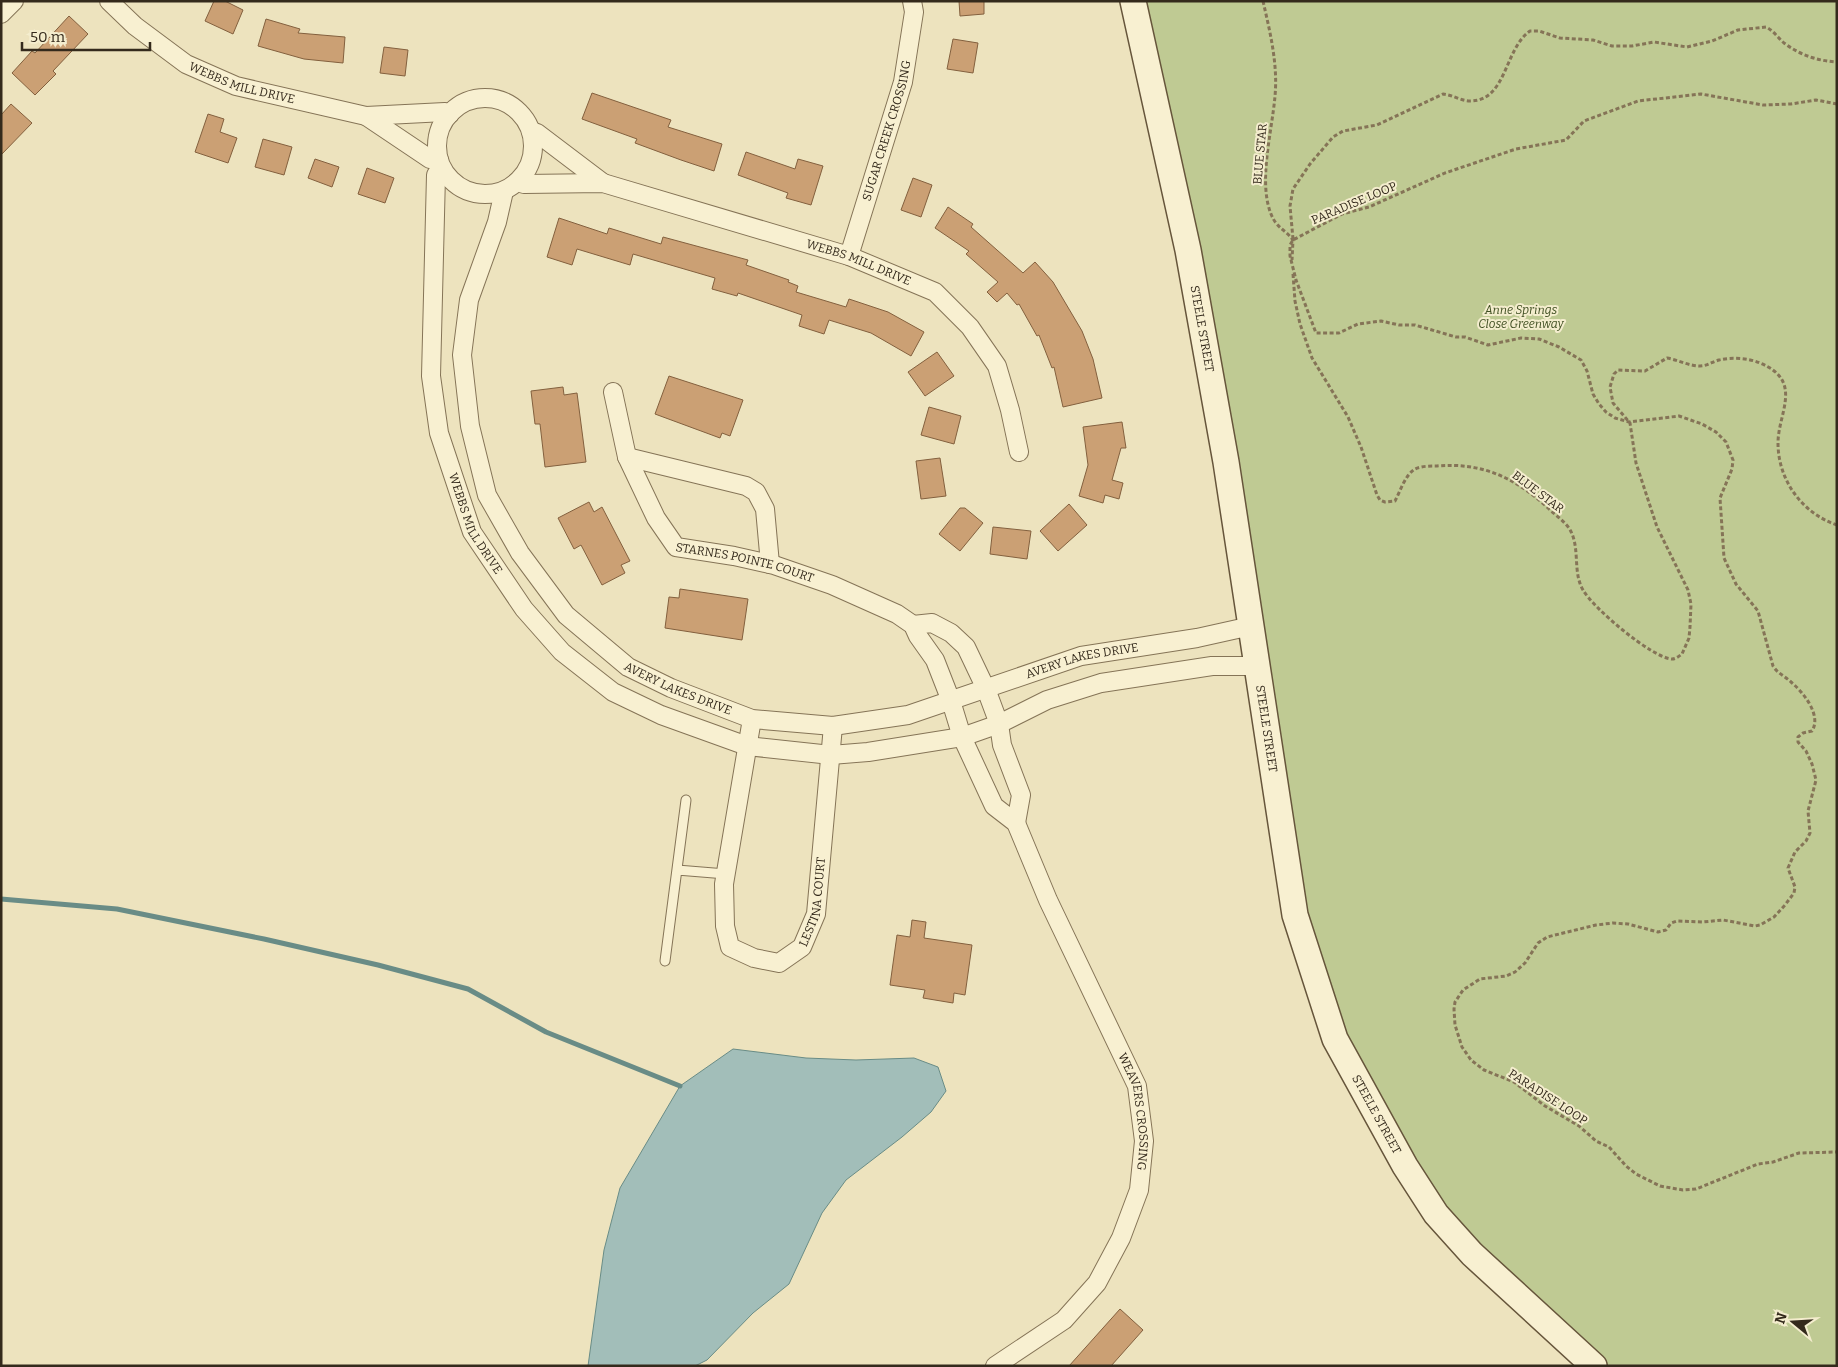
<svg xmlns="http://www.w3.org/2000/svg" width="1838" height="1367" viewBox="0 0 1838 1367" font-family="Bitter,serif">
	<rect width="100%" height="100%" fill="#ede3be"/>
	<path fill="#bfca93" d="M1133 1H1837V1366H1594L1472 1254 1335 1039 1295 915Z"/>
	<path fill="#a2beb9" stroke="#698c86" d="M733 1049 806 1058 856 1060 914 1058 938 1067 946 1091 931 1112 902 1137 846 1180 822 1213 789 1284 753 1313 707 1360 695 1366H588L604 1250 620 1188 680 1086Z"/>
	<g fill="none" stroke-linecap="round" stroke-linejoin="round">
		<path stroke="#698c86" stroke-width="5" d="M1 899 117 909 264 939 378 965 468 989 546 1032 680 1086"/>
	</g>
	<path fill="#cba074" stroke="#83603e" d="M214 1H225L243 10 233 34 205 21Z
		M959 1H984V14L960 16Z
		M69 16 88 34 53 71 56 74 35 95 12 73 32 51 35 53Z
		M266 19 300 29 298 33 345 37 343 63 304 59 258 46Z
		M953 39 978 43 973 73 947 69Z
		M384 47 408 50 405 76 380 73Z
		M592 93 671 120 668 127 722 144 714 171 681 160 635 143 637 139 582 119Z
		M11 104 32 123 1 155V115Z
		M208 114 224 119 220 132 237 138 228 163 195 152Z
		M263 139 292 147 284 175 255 167Z
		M746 152 795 169 798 159 823 166 811 205 786 198 788 193 738 175Z
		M315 159 339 167 332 187 308 178Z
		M367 168 394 178 385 203 358 194Z
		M913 178 932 185 921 217 901 210Z
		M948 207 973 224 971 227 1023 273 1035 262 1053 282 1082 331 1093 359 1102 398 1063 407 1054 367 1052 368 1039 335 1037 336 1019 304 1017 305 1007 293 997 302 987 292 998 282 966 254 969 251 935 228Z
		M559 218 607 234 609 228 661 244 663 237 748 260 746 265 789 280 788 282 798 286 796 292 846 307 849 299 888 312 924 332 911 356 871 333 829 320 824 334 799 326 802 315 738 293 737 296 712 289 715 278 633 254 630 265 577 249 572 265 547 257Z
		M937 352 954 376 925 396 908 372Z
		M669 376 743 400 730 436 722 433 720 438 655 414Z
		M563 387 564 395 577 393 586 462 545 467 540 424H535L531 391Z
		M929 407 961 416 954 444 921 435Z
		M1122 422 1126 448H1121L1112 480 1123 483 1119 499 1105 495 1103 503 1079 496 1088 465 1083 427Z
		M940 458 946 496 921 499 916 461Z
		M589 502 594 512 602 507 630 561 621 565 625 573 602 585 581 545 574 549 558 518Z
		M1069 504 1087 525 1058 551 1040 531Z
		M960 508H965L983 523 960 551 939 534Z
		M993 527 1031 531 1027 559 990 554Z
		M680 589 748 599 742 640 665 628 669 597 679 598Z
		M912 920 926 922 924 938 972 945 965 995 954 993 953 1003 923 998 925 990 890 985 897 935 910 937Z
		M1120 1309 1143 1330 1111 1366H1069Z"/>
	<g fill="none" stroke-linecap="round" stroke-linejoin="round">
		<g stroke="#857457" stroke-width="11">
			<path id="lane" d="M677 870 726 874
				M665 961 686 800"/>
		</g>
		<g stroke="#857457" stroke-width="20">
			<g id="street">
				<path id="s1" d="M109 1 135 26 186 64 236 86 366 116 445 112 450 114"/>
				<path d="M1 14 14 1"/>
				<circle cx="485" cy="146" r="48"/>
				<path d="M366 116 430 159 439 160"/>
				<path d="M531 131 537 133 603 183"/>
				<path id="s2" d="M441 167 436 175 431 376 439 433 472 532 524 609 562 652 613 692 661 715 747 746 831 755 868 752 962 737 999 724 1047 700 1101 683 1212 666H1257"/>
				<path id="s3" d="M517 182 524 184 603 183 849 256 935 292 970 327 997 366 1010 410 1019 452"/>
				<path id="s4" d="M504 191 497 222 469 300 462 355 470 426 487 495 520 553 566 615 628 667 671 688 752 719 833 726 908 715 1081 656 1197 638 1251 626"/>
				<path id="s5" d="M849 256 903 82 914 12 912 1"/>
				<path id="s6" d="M613 392 627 457 656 518 676 547 734 556 774 565 832 585 897 614 913 625 918 636 935 660 951 701 962 737 994 806 1016 823 1048 900 1137 1086 1144 1141 1139 1190 1121 1238 1097 1283 1064 1320 995 1366"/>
				<path d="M627 457 746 486 756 492 765 509 770 564"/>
				<path d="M913 625 932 623 951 633 966 647 986 689 999 724 1002 745 1021 795 1016 823"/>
				<path id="s7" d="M752 719 724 884 725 926 730 947 754 958 779 963 802 947 816 914 833 726"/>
			</g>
		</g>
		<g stroke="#66553b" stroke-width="28">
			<g id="secondary">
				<path id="s8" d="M1133 1 1188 250 1226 462 1295 915 1335 1039 1405 1166 1436 1214 1472 1254 1594 1366"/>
			</g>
		</g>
		<path stroke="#857457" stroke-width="3" stroke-dasharray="4 2.5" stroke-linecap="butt" d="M1263 1C1270 32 1278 64 1275 96 1272 132 1258 181 1271 214 1277 229 1285 229 1293 240L1292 260
			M1837 104 1816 100 1791 104 1763 105 1701 94 1638 101 1584 121 1566 140 1516 149 1445 173 1369 207 1342 214 1293 240 1290 245V256L1296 280 1316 333H1339L1358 324 1381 321 1399 325H1415L1456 337H1465L1488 345 1521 338 1539 339 1559 347 1581 360 1587 371 1593 394 1599 404 1606 412 1615 418 1629 422 1679 416 1702 424 1716 432 1726 442 1733 460 1732 469 1720 498 1724 558 1736 584 1758 611 1773 666C1778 674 1785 676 1791 682 1803 692 1822 715 1812 731L1803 733 1798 737V742L1806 751 1812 764 1816 780 1808 811 1810 833 1806 841 1795 852 1788 868 1795 887 1794 893 1785 905 1774 917 1760 925 1755 926 1723 920 1703 922 1677 921 1671 923 1666 930 1658 932 1628 924 1613 923 1596 925 1547 937 1538 943 1525 963 1515 972 1506 976 1480 979 1463 990 1455 1002 1454 1009 1455 1025 1462 1047 1471 1060 1484 1070 1514 1082 1545 1106 1579 1126 1596 1141 1609 1147 1626 1166 1636 1174 1660 1186 1683 1190 1696 1189 1758 1164 1773 1162 1799 1153 1837 1152
			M1293 239 1290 206 1293 189 1310 164 1333 137 1343 131 1377 125 1443 94C1453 95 1461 101 1470 101 1507 101 1504 49 1530 31H1539L1560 38 1593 40 1612 46H1632L1654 42 1687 47 1712 41 1738 30 1766 27C1774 31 1778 38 1784 43 1800 55 1818 61 1837 62
			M1293 274 1295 301 1300 324 1312 358 1348 417 1361 447 1377 495 1380 500 1385 502 1395 501C1400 492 1405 475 1415 469 1421 466 1430 466 1437 466 1482 462 1515 478 1547 507 1554 514 1563 520 1569 528 1581 547 1572 571 1583 590 1593 608 1652 658 1672 659 1676 659 1679 656 1682 654L1689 638 1690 627 1691 604 1688 590 1657 527 1636 463 1630 423 1613 403 1610 387 1614 374 1618 370 1645 371 1667 358C1678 360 1689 366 1700 366 1707 366 1712 362 1719 360 1731 357 1749 358 1760 363 1804 381 1778 413 1778 443 1778 479 1801 513 1837 525"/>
		<use href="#lane" stroke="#f8f0d1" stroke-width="9"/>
		<use href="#street" stroke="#f8f0d1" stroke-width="18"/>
		<use href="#secondary" stroke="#f8f0d1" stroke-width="25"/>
	</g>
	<g text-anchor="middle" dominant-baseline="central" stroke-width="4" stroke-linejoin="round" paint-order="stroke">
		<g font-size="12" fill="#342a1c" stroke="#f4edce">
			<text stroke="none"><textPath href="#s1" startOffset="159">WEBBS MILL DRIVE</textPath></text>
			<text stroke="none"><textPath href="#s5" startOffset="131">SUGAR CREEK CROSSING</textPath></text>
			<text transform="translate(1260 154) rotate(-85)">BLUE STAR</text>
			<text transform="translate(1354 203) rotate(-23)">PARADISE LOOP</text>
			<text stroke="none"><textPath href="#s3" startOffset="354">WEBBS MILL DRIVE</textPath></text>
			<text stroke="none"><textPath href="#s8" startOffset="335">STEELE STREET</textPath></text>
			<text transform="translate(1538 492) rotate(37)">BLUE STAR</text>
			<text stroke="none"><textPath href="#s2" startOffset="366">WEBBS MILL DRIVE</textPath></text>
			<text stroke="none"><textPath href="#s6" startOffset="240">STARNES POINTE COURT</textPath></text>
			<text stroke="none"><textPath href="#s4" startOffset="1012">AVERY LAKES DRIVE</textPath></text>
			<text stroke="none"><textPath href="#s4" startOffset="592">AVERY LAKES DRIVE</textPath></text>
			<text stroke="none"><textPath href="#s8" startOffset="740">STEELE STREET</textPath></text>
			<text stroke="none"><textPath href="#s7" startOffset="358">LESTINA COURT</textPath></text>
			<text transform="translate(1548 1097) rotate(33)">PARADISE LOOP</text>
			<text stroke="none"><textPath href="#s6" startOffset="962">WEAVERS CROSSING</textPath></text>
			<text stroke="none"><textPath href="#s8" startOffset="1145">STEELE STREET</textPath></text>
		</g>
		<g font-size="12" font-style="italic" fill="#415023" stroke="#f4edce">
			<text x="1521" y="310">Anne Springs<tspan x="1521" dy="14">Close Greenway</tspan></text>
		</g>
	</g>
	<rect width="1838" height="1367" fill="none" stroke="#342a1c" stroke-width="5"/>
	<g transform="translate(1793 1322) rotate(288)" stroke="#f4edce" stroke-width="4" paint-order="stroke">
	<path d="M0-4L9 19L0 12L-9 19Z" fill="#342a1c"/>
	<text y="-8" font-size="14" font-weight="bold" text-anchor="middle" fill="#342a1c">N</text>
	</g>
	<path d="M22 42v8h128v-8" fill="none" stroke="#342a1c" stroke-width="2.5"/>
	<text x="30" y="42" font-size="15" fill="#342a1c" stroke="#f4edce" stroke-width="4" paint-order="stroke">50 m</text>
</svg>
